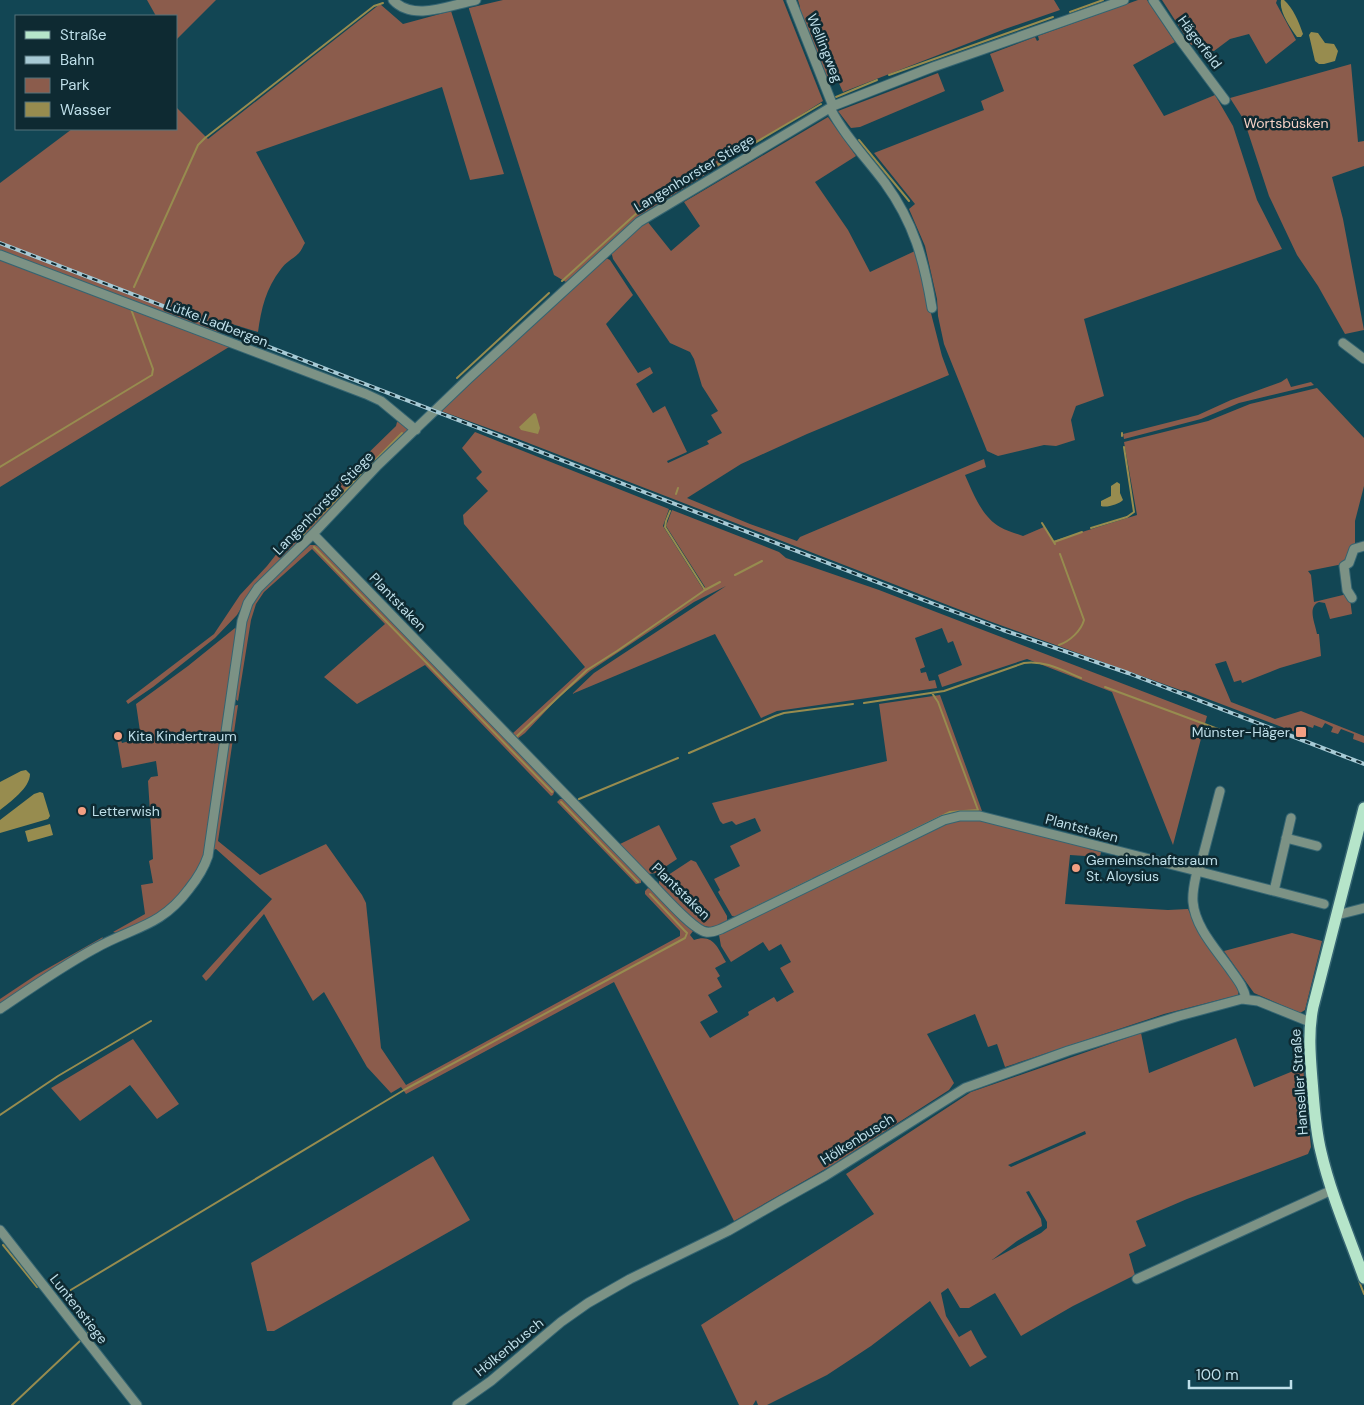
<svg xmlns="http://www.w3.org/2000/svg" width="1364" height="1405" font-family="'DM Sans',sans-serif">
<rect width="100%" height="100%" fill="#124654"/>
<path fill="#8b5c4c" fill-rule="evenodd" d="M147 0H216L176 40V16H156Z
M503 0H783L823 101 639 216 566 282 554 275 469 9V8Z
M798 0H1054L1060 10 1005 29 843 92 837 79 833 82 827 80 799 10 800 7Z
M1138 0H1147L1175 42 1133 65 1164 116 1215 95 1233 126 1257 200 1282 249 1084 319 1104 396 1076 406 1071 420 1075 440 1056 446 1044 445 998 456 987 451 944 344 938 316 937 299 925 246 909 209 915 204 874 153 984 110 981 101 1004 91 990 54 1035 37 1037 41 1039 40 1038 36Z
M1162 0H1277L1276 3 1296 40 1266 64 1249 34 1230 39 1214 51 1198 49 1195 44 1191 45Z
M380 4 403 24 451 11 504 174 470 180 442 87 256 152 305 243C303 246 301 251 299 253 293 259 286 262 281 269 266 288 261 309 258 332L232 324 209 339 229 347 0 487V183L72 129H176V107L208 139Z
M1351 64 1358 142 1364 141V166L1332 177 1343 219 1364 330 1345 334 1318 286 1297 255 1269 196 1244 120 1230 98Z
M938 73 945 91 860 127 851 128 838 111Z
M828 117 856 156 815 182 848 230 870 272 915 251 942 356 949 375 807 434 741 464 687 498 750 524 797 541 800 537 984 459 986 467 965 475C973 493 982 517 1000 527 1007 531 1015 533 1023 536L1044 527 1053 541 1137 515 1124 442 1208 421 1250 404 1317 388 1364 438V486L1355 521V546L1349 558 1343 564 1308 571 1311 575 1314 602 1347 594 1350 599 1352 614 1330 619 1325 603 1319 602C1307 607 1315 623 1317 634H1319L1321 656 1280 668 1242 683 1241 680 1234 682 1226 661 1215 664 1231 702 1275 719 1301 711 1364 736V743L1353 739 1354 734 1341 729 1338 734 1331 732 1333 727 1325 723 1322 728 1314 725 1313 728 1307 726 1303 735 1184 690 1183 691 989 621 518 439 441 411 606 258 610 260 633 295 606 324 638 373 650 367 653 373 636 384 653 413 665 406 687 452 667 461 668 463 709 444 707 441 722 433 711 415 718 411 702 386 694 359 690 352 670 343 613 259 611 251 647 221 671 251 700 226 684 202Z
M1287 378 1291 387 1311 382 1314 385 1239 403 1201 419 1124 439 1123 434 1198 415 1231 400 1281 382Z
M397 422C402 422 407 427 408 432L251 591 237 615 215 638 153 687 128 704 126 701 214 634 240 595 267 566 316 504 396 426Z
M475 432 669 509 663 526 703 589 705 587 666 526 672 510 779 552 786 558 879 590 1207 716 1173 845 1112 692 1027 659 942 687 938 675 962 665 953 641 948 643 942 628 915 638 925 667 920 669 921 673 926 672 929 681 935 680 937 688 777 711 761 718 715 634 572 694 594 673 726 586 694 602 590 671 558 698 525 733 517 739 512 734 585 667 464 524 463 515 488 491 476 478 482 472 462 448Z
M310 545H315L322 548 555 790 553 795 551 796 425 665 357 704 324 677 385 624 312 549 264 592 256 604 251 620 238 701 234 698 245 621 256 594Z
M235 628 238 631 207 848 201 866 171 907 120 934 113 932 145 914 141 885 153 883 149 861 153 859 148 781 151 777 158 776 156 761 122 768 117 739 120 738 122 743 141 738 136 704 188 666Z
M940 695 982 811 981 813 966 814 737 917 732 916 718 892 720 890 714 879 740 866 730 846 761 831 755 818 736 825 732 821 723 824 720 821 712 803 887 761 879 704Z
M238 705 218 841 260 875 326 844 362 895 366 903 381 1048 406 1085 680 936V931L645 894V891L648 888 654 891 693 931 690 935 694 940C713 933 718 948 726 962L715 968 720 976 717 978 722 987 708 995 718 1012 700 1022 710 1038 749 1015 748 1012 774 997 777 1002 794 992 780 968 791 962 781 944 769 951 763 942 731 962 721 946 719 935 721 932 916 835 950 820 974 818 1080 843 1089 849 1101 852 1100 857 1070 855 1065 904 1168 910 1188 909 1200 934 1239 989 1238 995 1164 1014 1005 1067 997 1044 988 1047 975 1014 927 1034 954 1083 949 1090 834 1164 734 1221 614 982 406 1094 401 1087 391 1093 367 1067 324 992 313 1001 264 914 210 977 206 981 202 976 272 899 216 849 213 850C204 880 181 912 153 926 133 936 112 942 94 953 62 972 31 993 0 1013V1012C30 992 60 971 91 953 111 942 133 936 154 925 180 911 201 882 210 854L232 709 233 706Z
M560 799H565L641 877V883L636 884 557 802Z
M659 825 677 859 656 873 648 874 639 867 620 844Z
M691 860 696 862 727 916V921C701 942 675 902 659 886V881Z
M1292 933 1322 941 1305 1010 1300 1013 1254 993 1224 951Z
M103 937 101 941 0 1006V999L36 975Z
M1141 1033 1149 1073 1236 1038 1254 1087 1303 1067 1311 1147 1308 1154 1187 1199 1136 1221 1146 1246 1129 1254 1135 1275 1073 1306 1021 1336 995 1293 969 1308H960L948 1288 941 1293 946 1316 959 1337 971 1330 984 1354 987 1357 970 1367 930 1301 871 1346 827 1375 767 1405H758L756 1400 753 1405H739L701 1325 874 1214 846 1174 971 1092ZM1085 1131 1086 1134 1011 1167 1008 1165ZM1029 1191 1047 1222V1228L1041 1233 992 1260 1017 1241 1042 1226 1041 1219 1026 1192Z
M133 1039 179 1104 157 1119 130 1085 80 1121 51 1088Z
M433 1156 470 1220 274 1331H267L251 1263Z"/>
<path fill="#978c4f" d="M1281 0H1284C1293 8 1299 22 1303 34L1301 37H1297C1290 27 1279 12 1281 0Z
M1311 32 1318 33 1325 43 1334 44 1338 51 1335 61 1324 64H1319L1315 61 1309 35Z
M534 413 536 414 540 428 538 434 521 430 519 427Z
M1117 482 1120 484V493L1123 500C1119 504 1107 508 1101 506V501L1111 496V486Z
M26 770 30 774C30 788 10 802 0 810V782L21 771Z
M40 792 43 793 50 816 48 819 0 833V820L34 794Z
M50 824 53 835 28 842 25 831Z"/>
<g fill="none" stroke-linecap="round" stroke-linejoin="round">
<path stroke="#978c4f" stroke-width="2" d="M1070 12 1103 0
M889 75 1053 17
M836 97 877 80
M859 140 909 201
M562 281 639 211 821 104
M134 287 198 145 205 138 374 6 383 3
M457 378 549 293
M1122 433V436
M0 467 152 375 153 369 131 309
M676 494 678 488
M670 511 666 521 665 527 705 590
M1042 523 1055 544
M1091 528 1127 517 1134 512 1124 447
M304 536 305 531 308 528 402 433
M1054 542 1082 532
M314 547 552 792
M735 575 762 561
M1059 645C1070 641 1081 631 1084 620L1060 554
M1105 687 1226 732
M864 703 944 691 1024 663C1044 660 1062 670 1081 678
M517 736 587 670 617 651 705 590 720 582
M689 753 775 716 784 713 853 704
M579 799 678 758
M561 802 638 882
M821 875 950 812 978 810 938 702 932 693
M754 908 813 879
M0 1115 58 1076 151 1021
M3 1245 37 1287
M1359 1281 1364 1294
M86 1335 88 1332 87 1326 66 1297 69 1291 404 1090 685 938 687 933 684 930 650 894
M12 1405 81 1340"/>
<g stroke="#356572" stroke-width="11">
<path id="minor" d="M393 0C413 22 450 5 476 0
M791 0 833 106
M1153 0 1178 37 1225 100
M830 108C844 135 867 159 885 183 914 223 924 260 932 308
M0 255 366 394 381 401 416 430
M1343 343 1364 359
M313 534 650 882C661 893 693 930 706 932 711 933 716 931 721 929L944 820 960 816H980L1197 871C1195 881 1192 891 1193 902 1195 927 1216 949 1230 969 1237 979 1244 987 1246 999
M1352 598 1347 590 1344 566 1349 563 1354 549 1364 546
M1286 838 1317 846
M1197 871 1324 904
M1199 871 1220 791
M1274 891 1291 818
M1337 913 1341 914 1364 908
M0 1009C31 988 61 967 94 949 132 927 160 928 189 889 197 879 204 868 208 856L242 621 248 603 258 588 313 534 378 465 469 378 639 222 833 106 933 67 1124 0
M0 1230 137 1405
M1137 1279 1332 1190
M457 1405 491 1381 561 1322 588 1303 630 1279 728 1231 782 1200 825 1176 965 1088 1068 1051 1179 1016 1242 999 1258 1001 1310 1022"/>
</g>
<g stroke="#356572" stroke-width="14">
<path id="major" d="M1364 808 1313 1007C1308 1031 1310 1055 1312 1080 1314 1103 1315 1128 1321 1152 1331 1195 1349 1236 1364 1278"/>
</g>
<use href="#minor" stroke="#7c9285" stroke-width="9"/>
<use href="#major" stroke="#b6e5ca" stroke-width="11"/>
<g stroke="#a7cad5" stroke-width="4">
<path id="rail" d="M0 243 913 596 1003 630 1128 673 1364 764"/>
</g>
<use href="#rail" stroke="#0e2a32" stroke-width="2" stroke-dasharray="5.5" stroke-linecap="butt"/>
</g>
<g fill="#f39f82" stroke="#0e2a32" stroke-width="2">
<rect x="1295" y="726" width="12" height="12" rx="2.5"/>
<circle cx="118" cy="736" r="5"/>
<circle cx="82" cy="811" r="5"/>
<circle cx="1076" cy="868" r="5"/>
</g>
<g text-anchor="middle" stroke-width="5" stroke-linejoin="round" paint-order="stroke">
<g font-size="14" fill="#bfdfe9" stroke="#0e2a32">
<text transform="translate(1200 42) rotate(53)" y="5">Hägerfeld</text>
<text transform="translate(825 48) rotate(68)" y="5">Wellingweg</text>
<text transform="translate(694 173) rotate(-31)" y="5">Langenhorster Stiege</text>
<text transform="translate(217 323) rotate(21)" y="5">Lütke Ladbergen</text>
<text transform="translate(323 503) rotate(-46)" y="5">Langenhorster Stiege</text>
<text transform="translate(398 602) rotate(46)" y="5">Plantstaken</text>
<text transform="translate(1082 828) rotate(15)" y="5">Plantstaken</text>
<text transform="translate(681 891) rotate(44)" y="5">Plantstaken</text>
<text transform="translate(1299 1082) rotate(-94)" y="5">Hanseller Straße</text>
<text transform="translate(857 1139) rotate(-32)" y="5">Hölkenbusch</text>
<text transform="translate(79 1309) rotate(52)" y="5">Luntenstiege</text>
<text transform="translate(509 1347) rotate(-39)" y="5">Hölkenbusch</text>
</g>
<g font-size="14" fill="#f7d2c6" stroke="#0e2a32">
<text x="1286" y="128">Wortsbüsken</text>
</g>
<g font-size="14" fill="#bfdfe9" stroke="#0e2a32" text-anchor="start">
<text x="1290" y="737" text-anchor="end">Münster-Häger</text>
<text x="128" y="741">Kita Kindertraum</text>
<text x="92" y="816">Letterwish</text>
<text x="1086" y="865">Gemeinschaftsraum<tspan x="1086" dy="16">St. Aloysius</tspan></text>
</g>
</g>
<rect x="15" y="15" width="162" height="115" fill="#0e2a32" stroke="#55727b"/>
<rect x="25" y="31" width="25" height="8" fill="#b6e5ca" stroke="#55727b"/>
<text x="60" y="40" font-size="15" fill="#bfdfe9">Straße</text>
<rect x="25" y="56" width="25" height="8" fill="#a7cad5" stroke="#55727b"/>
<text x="60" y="65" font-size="15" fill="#bfdfe9">Bahn</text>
<rect x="25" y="78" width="25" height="15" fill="#8b5c4c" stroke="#55727b"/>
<text x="60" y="90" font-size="15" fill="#bfdfe9">Park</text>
<rect x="25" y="102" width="25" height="15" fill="#978c4f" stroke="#55727b"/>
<text x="60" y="115" font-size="15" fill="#bfdfe9">Wasser</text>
<path d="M1189 1380v8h102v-8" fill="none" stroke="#bfdfe9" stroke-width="2.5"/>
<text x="1196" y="1380" font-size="15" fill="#bfdfe9" stroke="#0e2a32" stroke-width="4" paint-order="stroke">100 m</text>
</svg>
